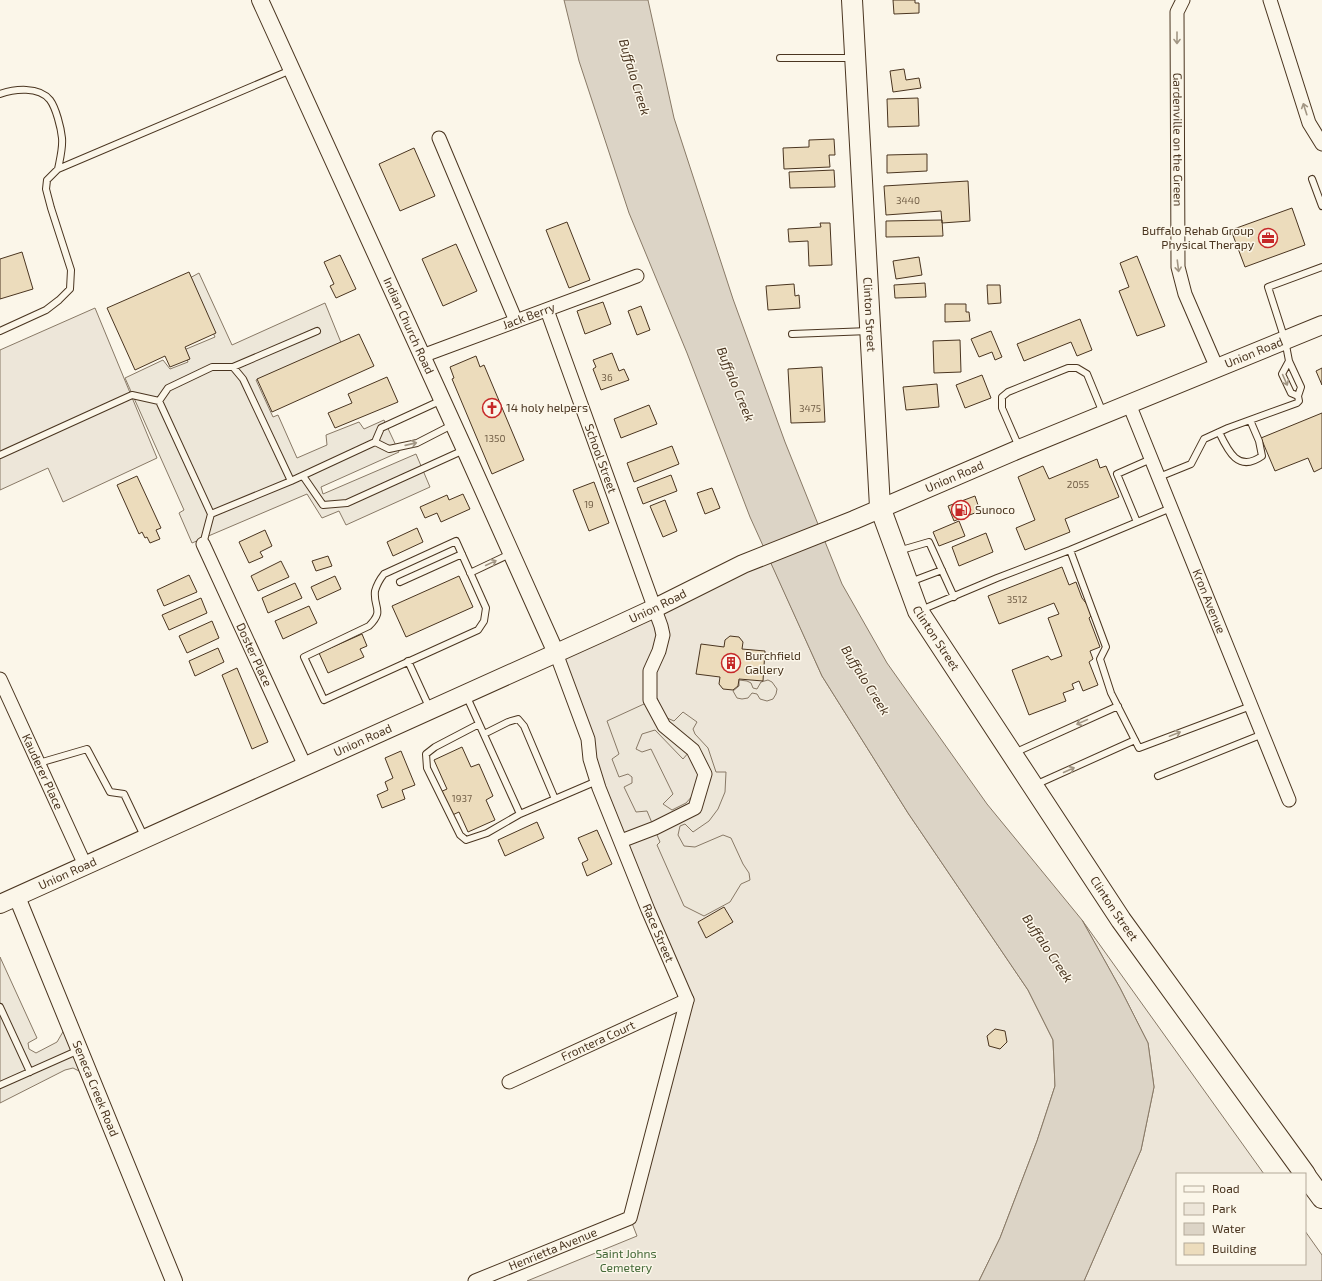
<svg xmlns="http://www.w3.org/2000/svg" width="1322" height="1281" font-family="'Exo 2',sans-serif">
<rect width="100%" height="100%" fill="#fbf6e9"/>
<path fill="#ede6d9" stroke="#887966" d="M95 308 157 458 63 502 48 468 0 490V350Z
M769 558 822 676 908 813 1028 990 1053 1040 1055 1086 1037 1141 1000 1238 979 1281H527L637 1236 630 1218 687 1000 648 910 556 653Z
M1082 920 1264 1174H1177V1264H1305V1231L1322 1255V1281H1084L1141 1150 1154 1087 1148 1043 1120 988Z"/>
<path fill="#ede7d9" stroke="#887966" fill-rule="evenodd" d="M199 273 232 345 325 303 342 345 256 380 273 417 278 415 297 458 327 445 326 435 359 422 364 429 384 420 399 452 321 487 323 494 416 454 430 487 346 525 339 511 322 518 307 494 192 543 179 513 184 510 125 378 163 360 170 369 188 362 184 350 215 337 188 279Z
M739 680 747 681 751 683 753 688 757 689 761 682 768 680 772 682 777 689 776 694 773 699 767 701 760 699 757 694 752 693 748 698 742 699 737 698 733 691 739 686Z
M657 698 665 717 674 721 683 712 697 722 693 729 695 734 708 748 716 772H726L725 792 718 809 709 821 693 832 685 824 680 826 678 835 684 846 695 847 723 835 731 838 743 864 749 873 750 880 741 884 730 902 704 916 684 906 657 845 660 842 647 811 636 812 624 787 632 783V777L628 774 619 777 612 759 619 754 607 721ZM655 730 683 759 689 752 701 775 694 794 686 803 672 810 663 804 673 794 651 749 642 752 636 749 642 734Z
M0 957 37 1038 28 1043 29 1049 36 1053 57 1042 64 1030 83 1073 73 1068 65 1070 0 1103Z"/>
<path fill="#dcd4c6" stroke="#887966" d="M564 0H648L674 118 733 299 785 442 842 584 887 663 987 804 1082 920 1120 988 1148 1043 1154 1087 1141 1150 1084 1281H979L1000 1238 1037 1141 1055 1086 1053 1040 1028 990 908 813 822 676 750 517 687 353 629 213 579 61Z"/>
<path fill="#ecdcbc" stroke="#4a3520" d="M893 0H915V3H919V13L894 14Z
M904 69 906 80 919 78 921 88 893 92 890 71Z
M918 98 919 126 888 127 887 99Z
M834 139 835 155H829L830 167 784 169 783 148 809 147V140Z
M414 148 435 196 400 211 379 164Z
M927 154V171L887 173V155Z
M834 170 835 187 790 188 789 172Z
M968 181 970 221 942 223 941 211 886 215 884 186Z
M1292 208 1305 245 1245 267 1231 230Z
M942 220 943 236 886 237V221Z
M567 222 590 280 569 288 546 230Z
M820 223H830L832 265 809 266 808 241 789 242 788 229 821 227Z
M456 244 477 291 443 306 422 259Z
M22 252 33 289 0 299V259Z
M340 255 356 289 336 298 330 286 334 284 324 262Z
M1137 256 1165 326 1137 336 1119 291 1129 287 1120 263Z
M919 257 922 275 896 279 893 261Z
M189 272 216 333 185 347 190 359 170 367 165 356 135 370 107 308Z
M925 283 926 297 895 298 894 285Z
M794 284 795 296 799 295 800 308 768 310 766 286Z
M987 285H1000L1001 303 988 304Z
M603 302 611 324 585 334 577 311Z
M945 304H966V312H969L970 321 945 322Z
M641 306 650 330 637 335 628 311Z
M1080 319 1092 350 1077 356 1071 342 1024 361 1017 344Z
M991 331 1002 357 995 360 992 352 979 357 971 339Z
M359 334 374 366 272 412 257 379Z
M960 340 961 372 934 373 933 341Z
M612 353 619 371 624 369 629 380 601 390 593 369 596 367 593 360Z
M476 356 480 367 484 365 524 460 492 474 452 379 454 378 450 367Z
M822 367 825 422 791 423 788 369Z
M1322 368V385L1316 371Z
M982 375 991 398 965 408 956 385Z
M387 377 398 402 335 428 328 413 352 403 348 394Z
M937 384 939 407 906 410 903 387Z
M649 405 657 424 621 438 614 419Z
M1322 413V468L1314 472 1308 458 1275 471 1261 438Z
M672 446 679 464 634 482 627 463Z
M1097 459 1100 468 1106 466 1119 497 1065 519 1070 532 1025 550 1016 528 1035 520 1018 477 1043 466 1049 479Z
M671 475 677 491 643 504 637 488Z
M137 476 161 528 156 530 160 539 150 543 147 537 145 538 142 532 139 534 117 485Z
M594 482 609 523 589 531 573 490Z
M712 488 720 508 705 514 697 493Z
M463 494 470 509 441 522 437 513 425 518 420 507 447 495 449 500Z
M975 496 980 511 954 521 948 506Z
M665 500 677 531 663 537 650 506Z
M959 521 965 536 939 546 933 532Z
M417 528 423 542 393 556 387 542Z
M265 530 272 546 260 552 263 557 249 563 239 542Z
M986 533 993 552 959 566 952 547Z
M328 556 332 566 316 571 312 561Z
M281 561 289 577 258 591 251 576Z
M1062 567 1069 585 1076 582 1082 598 1089 607 1092 615 1089 618 1100 647 1090 651 1093 659 1089 662 1098 685 1083 691 1079 681 1072 684 1074 689 1063 693 1066 701 1029 715 1012 670 1048 656 1051 660 1062 656 1048 618 1059 614 1054 603 999 624 988 596Z
M189 575 197 592 164 606 157 590Z
M335 576 341 589 317 600 311 587Z
M459 576 473 607 406 637 392 606Z
M295 583 302 598 268 613 262 598Z
M201 598 207 613 169 630 162 615Z
M309 606 317 623 283 639 275 621Z
M212 621 219 638 187 653 179 636Z
M362 634 367 646 360 649 364 657 328 673 319 653Z
M730 636 739 637 743 642 742 649 765 651 763 681 739 679 738 686 733 690 723 689 719 684 720 677 696 674 701 644 724 647 725 640Z
M218 648 224 662 195 676 189 661Z
M237 668 268 742 252 749 222 675Z
M462 747 471 767 479 764 493 796 486 800 495 820 468 832 459 812 448 817 438 793 447 789 434 760Z
M401 751 415 785 402 790 405 799 382 808 377 795 388 790 385 782 393 778 385 758Z
M537 822 544 838 505 856 498 840Z
M597 830 612 864 587 876 582 863 588 860 578 838Z
M724 907 733 922 706 938 698 922Z
M995 1029 1005 1031 1007 1042 1000 1049 989 1046 987 1036Z"/>
<g fill="none" stroke-linecap="round" stroke-linejoin="round">
<g stroke="#4a3520" stroke-width="8">
<path id="service" d="M780 58H853
M0 94C14 89 39 86 50 100 56 108 61 128 62 138 63 148 60 159 58 169
M1312 179 1322 206
M0 331 46 310 59 300 70 289 71 270 51 208 46 189 47 180 58 169 291 70
M317 331 233 367H212L168 388 159 401 211 514 291 481 375 442 381 428 442 400
M792 334 869 331
M1289 361 1282 374 1291 393 1298 396
M233 367 243 379 291 481
M1219 432C1228 451 1238 473 1262 456L1259 441 1250 420
M375 442 389 449 417 443 452 425
M1019 447 1002 408V397L1008 392 1068 368H1077L1087 374 1103 413
M0 455 132 395 159 401
M303 476 323 505 347 503 464 450
M1159 477 1191 464 1204 439 1228 428 1297 403 1299 401 1298 396 1301 387 1289 361 1285 340 1268 287 1322 267
M1137 522 1117 474 1151 459
M456 541 486 608 484 621 478 630 324 700 304 657 369 626C385 610 373 608 375 591 377 584 380 579 384 574Z
M203 544 211 514
M1070 550 1106 647 1100 659 1111 693 1139 748 1251 706
M898 551 929 542 954 597
M470 573 510 554
M400 582 462 554
M910 582 942 570
M921 610 997 578 1070 550 1171 508
M408 661 430 709
M466 695 520 814 597 781
M479 724 435 747 426 754 427 768 460 835 466 840 487 833 520 814
M484 734 508 722 518 719 524 726 555 799
M1014 753 1118 706
M39 763 87 749 110 792 124 794 144 836
M1158 776 1263 734
M1035 785 1135 740
M0 1007 30 1072
M0 1085 79 1050"/>
</g>
<g stroke="#4a3520" stroke-width="15">
<g id="minor">
<path id="s1" d="M1183 0 1177 12 1178 267 1185 294 1217 368"/>
<path d="M1270 0 1309 123 1322 144"/>
<path d="M439 138 516 321"/>
<path id="s2" d="M547 310 661 626 663 635 659 651 650 671V700L664 726 693 750 705 774 695 808 655 828 621 841"/>
<path id="s3" d="M422 356 637 276"/>
<path id="s4" d="M1129 404 1289 800"/>
<path id="s5" d="M203 544 305 766"/>
<path id="s6" d="M0 679 85 865"/>
<path id="s7" d="M509 1082 687 1000"/>
<path id="s8" d="M475 1281 630 1218 687 1000 648 910 599 788 590 759 588 739 556 653"/>
</g>
</g>
<g stroke="#4a3520" stroke-width="18">
<g id="tertiary">
<path id="s9" d="M260 0 465 450 556 653"/>
<path id="s10" d="M17 897 174 1281"/>
</g>
</g>
<g stroke="#4a3520" stroke-width="20">
<g id="secondary">
<path id="s11" d="M0 904 603 632 655 608 743 564 854 520 1019 449 1322 325"/>
</g>
</g>
<g stroke="#4a3520" stroke-width="22">
<g id="primary">
<path id="s12" d="M852 0 880 507 918 611 1121 920 1305 1174"/>
<path d="M1305 1175 1322 1198"/>
</g>
</g>
<use href="#service" stroke="#fbf6e9" stroke-width="6"/>
<use href="#minor" stroke="#fbf6e9" stroke-width="13"/>
<use href="#tertiary" stroke="#fbf6e9" stroke-width="16"/>
<use href="#secondary" stroke="#fbf6e9" stroke-width="18"/>
<use href="#primary" stroke="#fbf6e9" stroke-width="20"/>
</g>
<defs><path id="oneway-shaft" d="M-6 0H5M1.5-3L5.5 0L1.5 3" fill="none" stroke-width="1.6" stroke-linecap="round" stroke-linejoin="round"/></defs>
<g stroke="#a29684">
<use href="#oneway-shaft" transform="translate(1177 38) rotate(90)"/>
<use href="#oneway-shaft" transform="translate(1305 109) rotate(-108)"/>
<use href="#oneway-shaft" transform="translate(1178 266) rotate(83)"/>
<use href="#oneway-shaft" transform="translate(1285 380) rotate(66)"/>
<use href="#oneway-shaft" transform="translate(411 444) rotate(-13)"/>
<use href="#oneway-shaft" transform="translate(491 563) rotate(-25)"/>
<use href="#oneway-shaft" transform="translate(1082 722) rotate(156)"/>
<use href="#oneway-shaft" transform="translate(1175 734) rotate(-21)"/>
<use href="#oneway-shaft" transform="translate(1069 770) rotate(-24)"/>
</g>
<defs>
<g id="office-ring" transform="scale(1)"><circle r="9.5" fill="#fbf6e9" stroke="#c62828" stroke-width="1.5"/><path d="M-6-3h4V-5.5h4V-3h4V5H-6ZM-1-4.5V-3h2v-1.5ZM-6 0V1H6V0Z" fill="#c62828"/></g>
<g id="church-ring" transform="scale(1)"><circle r="9.5" fill="#fbf6e9" stroke="#c62828" stroke-width="1.5"/><path d="M-1.2-6h2.4v3.5h3.3v2.4h-3.3V6h-2.4V-.1h-3.3v-2.4h3.3Z" fill="#c62828"/></g>
<g id="fuel-ring" transform="scale(1)"><circle r="9.5" fill="#fbf6e9" stroke="#c62828" stroke-width="1.5"/><path d="M-5.5-6h7V0h2V4h1.3V-2.5L3-4.5l.8-.8L6-3V5H2.5V1h-1V6h-7ZM-4.2-4.7v3.2H.2V-4.7Z" fill="#c62828"/></g>
<g id="building-ring" transform="scale(1)"><circle r="9.5" fill="#fbf6e9" stroke="#c62828" stroke-width="1.5"/><path d="M-4-6H4V6H1V3H-1V6H-4ZM-2.5-4.3h1.7v1.8h-1.7ZM.8-4.3h1.7v1.8H.8ZM-2.5-1h1.7V.8h-1.7ZM.8-1h1.7V.8H.8Z" fill="#c62828"/></g>
</defs>
<g fill-rule="evenodd">
<use href="#office-ring" x="1268" y="238"/>
<use href="#church-ring" x="492" y="408"/>
<use href="#fuel-ring" x="961" y="510"/>
<use href="#building-ring" x="731" y="663"/>
</g>
<g text-anchor="middle" stroke-width="3" stroke-linejoin="round" paint-order="stroke">
<g font-size="10" fill="#725f47">
<text x="908" y="204">3440</text>
<text x="607" y="381">36</text>
<text x="810" y="412">3475</text>
<text x="495" y="442">1350</text>
<text x="1078" y="488">2055</text>
<text x="589" y="508">19</text>
<text x="1017" y="603">3512</text>
<text x="462" y="802">1937</text>
</g>
<g font-size="12" fill="#4a3520" stroke="#fbf6e9">
<text dy="4" stroke="none"><textPath href="#s1" startOffset="141">Gardenville on the Green</textPath></text>
<text dy="4" stroke="none"><textPath href="#s12" startOffset="315">Clinton Street</textPath></text>
<text dy="4" stroke="none"><textPath href="#s3" startOffset="114">Jack Berry</textPath></text>
<text dy="4" stroke="none"><textPath href="#s9" startOffset="358">Indian Church Road</textPath></text>
<text dy="4" stroke="none"><textPath href="#s11" startOffset="1370">Union Road</textPath></text>
<text dy="4" stroke="none"><textPath href="#s2" startOffset="158">School Street</textPath></text>
<text dy="4" stroke="none"><textPath href="#s11" startOffset="1046">Union Road</textPath></text>
<text dy="4" stroke="none"><textPath href="#s4" startOffset="213">Kron Avenue</textPath></text>
<text dy="4" stroke="none"><textPath href="#s11" startOffset="722">Union Road</textPath></text>
<text dy="4" stroke="none"><textPath href="#s12" startOffset="651">Clinton Street</textPath></text>
<text dy="4" stroke="none"><textPath href="#s5" startOffset="122">Doster Place</textPath></text>
<text dy="4" stroke="none"><textPath href="#s11" startOffset="398">Union Road</textPath></text>
<text dy="4" stroke="none"><textPath href="#s6" startOffset="102">Kauderer Place</textPath></text>
<text dy="4" stroke="none"><textPath href="#s11" startOffset="74">Union Road</textPath></text>
<text dy="4" stroke="none"><textPath href="#s12" startOffset="975">Clinton Street</textPath></text>
<text transform="translate(658 933) rotate(67)" y="4">Race Street</text>
<text dy="4" stroke="none"><textPath href="#s7" startOffset="98">Frontera Court</textPath></text>
<text dy="4" stroke="none"><textPath href="#s10" startOffset="207">Seneca Creek Road</textPath></text>
<text dy="4" stroke="none"><textPath href="#s8" startOffset="84">Henrietta Avenue</textPath></text>
</g>
<g font-size="12" fill="#4a3520" stroke="#fbf6e9" text-anchor="start">
<text x="1254" y="235" text-anchor="end">Buffalo Rehab Group<tspan x="1254" dy="14">Physical Therapy</tspan></text>
<text x="506" y="412">14 holy helpers</text>
<text x="975" y="514">Sunoco</text>
<text x="745" y="660">Burchfield<tspan x="745" dy="14">Gallery</tspan></text>
</g>
<g font-size="12" fill="#436837" stroke="#fbf6e9">
<text x="626" y="1258">Saint Johns<tspan x="626" dy="14">Cemetery</tspan></text>
</g>
<g font-size="13" font-style="italic" fill="#4a3520" stroke="#fbf6e9">
<text transform="translate(635 77) rotate(73)" y="5">Buffalo Creek</text>
<text transform="translate(736 384) rotate(68)" y="5">Buffalo Creek</text>
<text transform="translate(866 680) rotate(58)" y="5">Buffalo Creek</text>
<text transform="translate(1048 948) rotate(56)" y="5">Buffalo Creek</text>
</g>
</g>
<rect x="1176" y="1173" width="130" height="92" fill="#fbf6e9" stroke="#b4a999"/>
<rect x="1184" y="1186" width="20" height="6" fill="#fbf6e9" stroke="#b4a999"/>
<text x="1212" y="1193" font-size="12" fill="#4a3520">Road</text>
<rect x="1184" y="1203" width="20" height="12" fill="#ede6d9" stroke="#b4a999"/>
<text x="1212" y="1213" font-size="12" fill="#4a3520">Park</text>
<rect x="1184" y="1223" width="20" height="12" fill="#dcd4c6" stroke="#b4a999"/>
<text x="1212" y="1233" font-size="12" fill="#4a3520">Water</text>
<rect x="1184" y="1243" width="20" height="12" fill="#ecdcbc" stroke="#b4a999"/>
<text x="1212" y="1253" font-size="12" fill="#4a3520">Building</text>
</svg>
